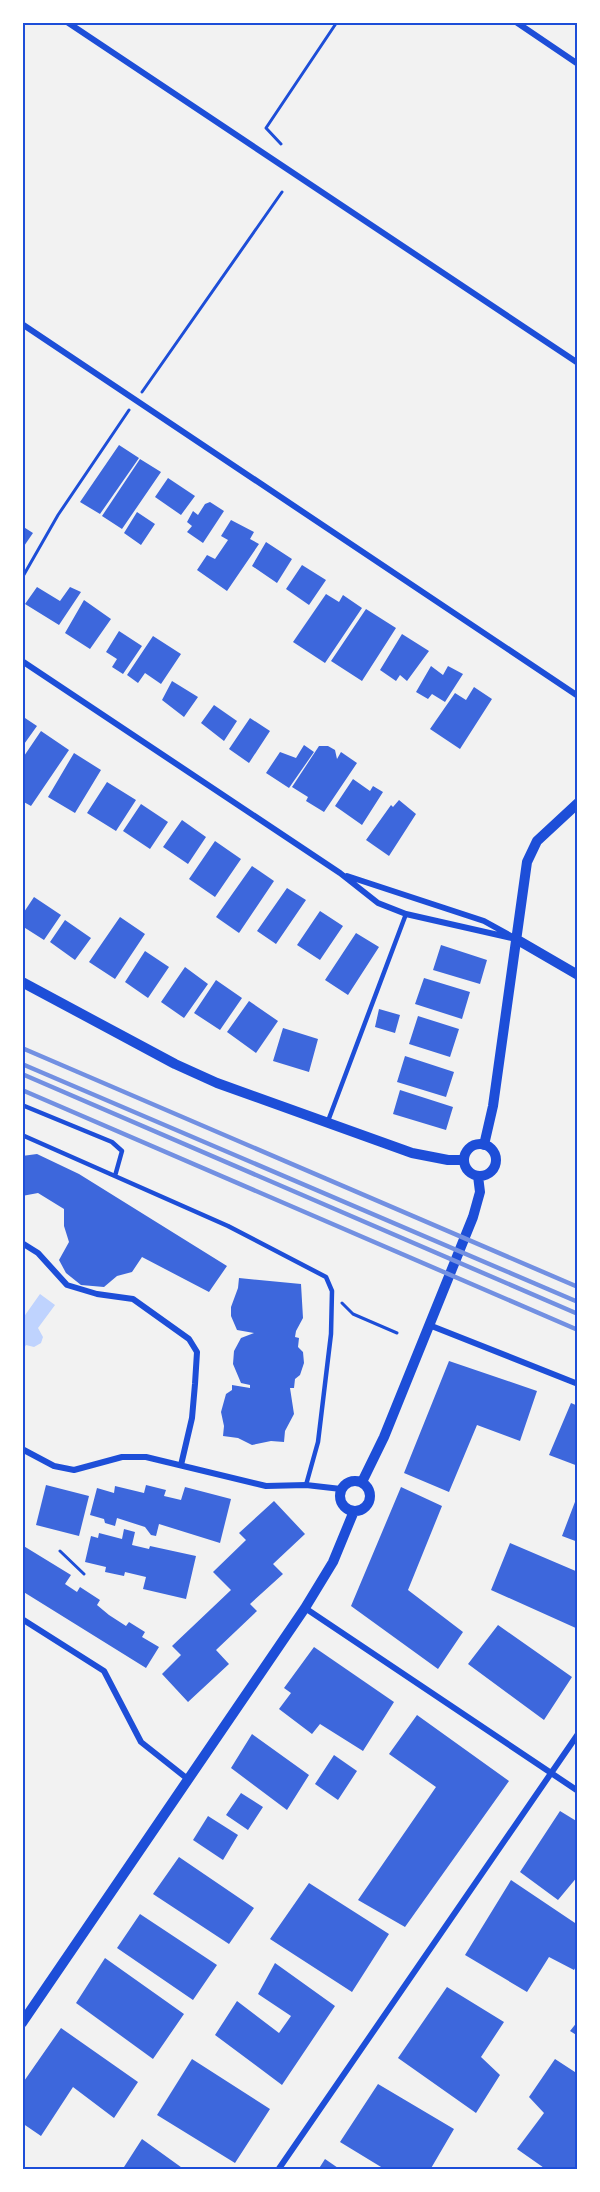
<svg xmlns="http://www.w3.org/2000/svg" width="600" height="2192" font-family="'IBM Plex Sans',sans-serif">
<rect width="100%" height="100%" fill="#f2f2f2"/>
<path fill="#bfd3fe" d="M40 1294 55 1305 38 1328 43 1337 41 1343 34 1347 26 1345 23 1350V1318Z"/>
<path fill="#3d67dc" d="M119 445 139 458 100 514 80 502Z
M140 459 161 472 122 529 102 516Z
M168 478 195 496 181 515 155 497Z
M210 502 224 511 203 543 187 532 192 526 187 522 193 511 198 515 205 504Z
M137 512 155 524 141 545 124 533Z
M231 520 254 532 250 539 259 544 227 591 197 570 207 555 215 559 228 540 221 536Z
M22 526 33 533 22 549Z
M266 542 292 559 277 583 252 566Z
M302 565 326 580 309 605 286 589Z
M37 587 60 601 70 587 81 592 59 625 25 604Z
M326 594 339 602 343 595 362 608 325 663 293 642Z
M84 600 111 619 90 649 65 633Z
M366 609 396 628 362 681 331 661Z
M119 631 142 646 123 674 112 667 117 659 106 652Z
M402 634 429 651 407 681 400 675 396 681 380 670Z
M153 636 181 654 161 684 145 673 138 683 127 675Z
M431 666 443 675 448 666 463 674 445 702 432 694 428 699 416 692Z
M172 681 198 697 184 717 162 700Z
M474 687 492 699 460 749 430 729 455 693 466 700Z
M214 705 237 721 224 741 201 723Z
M22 716 37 726 22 747Z
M250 718 270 731 249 763 229 749Z
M41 731 69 750 31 806 22 801V759Z
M304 745 314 752 289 788 266 773 280 752 296 758Z
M319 746H328L335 750 337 759 341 752 357 763 324 812 306 801 308 797 292 787Z
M74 753 101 770 75 813 48 797Z
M353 779 370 791 373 786 383 792 362 825 335 806Z
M107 782 136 800 116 831 87 813Z
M399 800 416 814 389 856 366 840 391 805 393 807Z
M141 804 168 822 150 849 123 831Z
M182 820 206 837 188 864 163 847Z
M215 841 241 859 215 897 189 879Z
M252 866 274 881 239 933 216 917Z
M287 888 306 900 276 944 257 931Z
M34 897 61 915 44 940 22 926V915Z
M320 911 343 926 320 960 297 945Z
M120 917 145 934 115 979 89 962Z
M65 920 91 938 75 960 50 942Z
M356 933 379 947 348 995 325 980Z
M441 945 487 960 480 984 433 970Z
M145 951 169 967 148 998 125 982Z
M185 967 208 984 184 1018 161 1002Z
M424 978 470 992 462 1019 415 1004Z
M216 980 242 998 220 1030 194 1013Z
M249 1001 278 1021 256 1053 227 1032Z
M379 1009 400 1015 395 1033 375 1027Z
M418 1016 459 1029 450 1057 409 1044Z
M283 1028 318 1039 309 1072 273 1061Z
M405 1056 454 1072 446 1097 397 1082Z
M400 1090 453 1107 446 1130 393 1114Z
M37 1154 79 1174 227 1266 209 1292 142 1257 132 1272 117 1276 104 1287 81 1285 66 1273 59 1260 69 1242 64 1226V1209L38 1193 22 1196V1156Z
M239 1278 301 1284 303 1318 296 1331 295 1337 299 1338 298 1347 303 1352 304 1363 300 1375 295 1379 294 1388H290L294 1414 285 1431 284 1442 271 1441 252 1445 238 1438 223 1436 224 1426 221 1412 226 1394 232 1390V1385L250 1388V1385L241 1383 233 1364 234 1351 241 1338 254 1333 237 1330 231 1316V1307L238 1288Z
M449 1361 537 1391 520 1441 477 1425 449 1492 404 1473Z
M571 1403 578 1406V1466L549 1455Z
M46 1485 89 1496 79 1536 36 1525Z
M146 1485 166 1490 164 1496 181 1500 185 1487 231 1499 220 1543 159 1524 156 1536 151 1535 145 1527 117 1518 115 1526 105 1523 104 1519 90 1515 97 1488 114 1493 115 1486 144 1493Z
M401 1487 442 1506 408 1590 463 1632 438 1669 351 1606Z
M578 1494V1542L562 1536Z
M274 1501 305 1534 273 1564 283 1574 250 1604 257 1611 216 1650 229 1664 188 1702 162 1674 181 1655 172 1646 231 1590 213 1572 246 1540 239 1533Z
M124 1529 135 1532 132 1545 149 1549 150 1546 196 1556 186 1599 143 1589 146 1577 125 1572 124 1576 105 1572 106 1567 85 1562 91 1536 98 1538 99 1533 122 1539Z
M510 1543 578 1572V1629L491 1590Z
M22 1545 71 1575 65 1584 77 1592 80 1587 100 1600 97 1605 109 1615 126 1626 129 1622 145 1632 142 1637 159 1647 146 1668 22 1591Z
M498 1625 572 1677 544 1720 468 1664Z
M314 1647 394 1702 363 1751 320 1724 312 1734 279 1709 291 1693 284 1688Z
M417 1715 509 1781 405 1927 358 1900 436 1787 389 1754Z
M252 1734 309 1775 287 1810 231 1768Z
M334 1755 357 1771 338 1800 315 1784Z
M241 1793 263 1807 248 1830 226 1815Z
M560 1811 578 1822V1876L558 1900 520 1872Z
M208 1816 238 1835 223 1860 193 1840Z
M179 1857 254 1908 229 1944 153 1894Z
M511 1880 578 1925V1963L574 1970 549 1957 527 1992 465 1955Z
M309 1883 389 1934 352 1992 270 1939Z
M140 1914 217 1965 193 2000 117 1948Z
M105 1958 184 2014 153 2059 76 2003Z
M275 1963 335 2006 282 2085 215 2035 237 2001 279 2033 291 2016 258 1994Z
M447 1987 504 2022 481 2057 500 2075 476 2113 398 2058Z
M578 2021V2036L570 2031Z
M61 2028 138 2082 114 2118 73 2087 41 2136 22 2123V2084Z
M192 2059 270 2109 235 2163 157 2115Z
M555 2059 578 2074V2170H547L517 2149 544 2113 529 2097Z
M378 2084 454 2129 430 2170H386L340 2142Z
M142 2139 185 2170H127L124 2167Z
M325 2159 341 2170H318Z"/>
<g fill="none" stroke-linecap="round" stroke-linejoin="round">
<path stroke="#1d4ed8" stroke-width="3" d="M281 144 266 128 337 22
M142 392 282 192
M22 578 58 515 129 410
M342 1303 353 1314 397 1333
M60 1551 84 1574"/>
<path stroke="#1d4ed8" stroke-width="4.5" d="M22 1105 112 1142 122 1151 115 1176
M328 1121 406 914
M22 1135 228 1226 326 1277 332 1291 331 1334 318 1442 306 1485"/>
<path stroke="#1d4ed8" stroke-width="6" d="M67 22 578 363
M516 22 578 64
M22 324 578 696
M22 661 340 873 378 903 406 914 516 939
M347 876 484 921 511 936
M22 1243 38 1253 67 1285 97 1294 133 1299 189 1339 197 1352 195 1384 192 1418 181 1465
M429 1325 578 1384
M22 1449 54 1466 74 1470 122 1457H146L266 1486 306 1485 341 1489
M305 1608 578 1791
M22 1619 104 1671 141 1742 189 1780
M278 2170 578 1734"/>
<path stroke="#1d4ed8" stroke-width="10" d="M516 939 578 975
M22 982 175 1064 217 1083 412 1153 448 1160H464
M464 1160a16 16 0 1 1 32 0a16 16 0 1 1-32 0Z
M484 1145 493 1106 527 862 537 841 578 803
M340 1496a15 15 0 1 1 30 0a15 15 0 1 1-30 0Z
M362 1482 384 1437 473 1217 480 1192 478 1176
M22 2023 305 1608 333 1562 354 1511"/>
<path stroke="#7290e2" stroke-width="4.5" d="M22 1048 578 1287
M22 1064 578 1302
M22 1074 578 1314
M22 1090 578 1330"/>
</g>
<rect width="600" height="2192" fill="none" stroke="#ffffff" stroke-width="48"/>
<rect x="24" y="24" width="552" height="2144" fill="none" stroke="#1d4ed8" stroke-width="2"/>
</svg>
